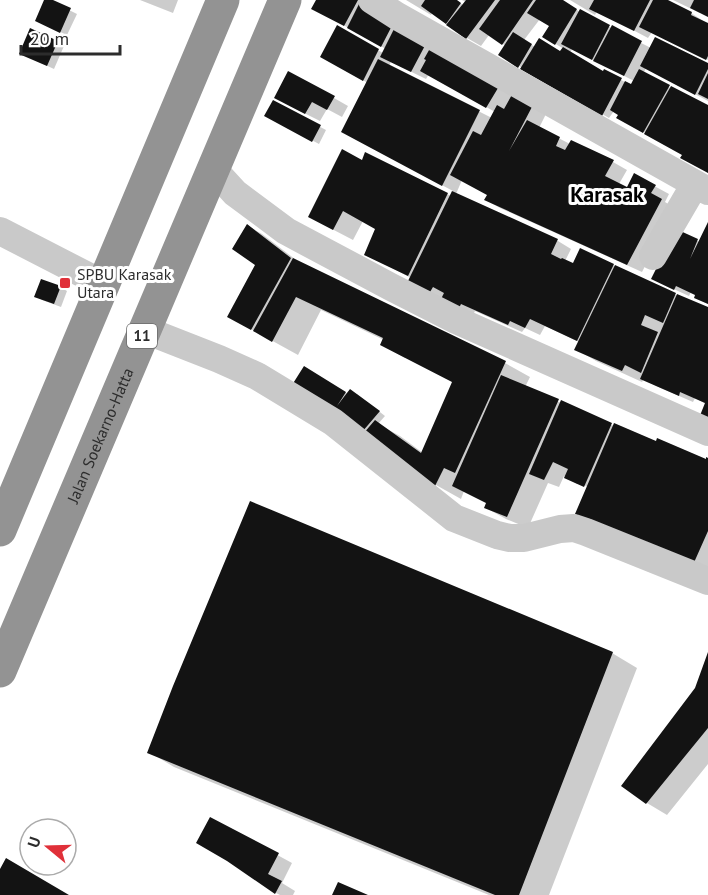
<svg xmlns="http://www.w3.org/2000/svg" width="708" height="895" font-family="'PT Sans',sans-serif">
<rect width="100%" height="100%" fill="#fff"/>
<path fill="#0003" fill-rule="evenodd" d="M46 0H49L77 14 67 35 43 24Z
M140 0H178L173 13Z
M318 0H359L547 112 539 128 570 144 613 162 627 170 619 184 628 189 634 175 669 194 665 202 675 208 642 272 500 208 486 200 489 195 462 180 456 194 558 241 571 249 565 261 574 265 581 250 682 298 708 308 706 404 695 398 693 402 656 386 644 379 642 382 596 361 576 349 579 342 545 326 540 335 525 328 522 332 475 311 472 317 424 289 411 278 366 254 377 229 363 221 353 240 330 228 366 154 451 196 453 191 357 140 368 83 322 57 337 27 383 53 386 49 313 8ZM391 62 426 79 429 74 495 112 492 118 389 66Z
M406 0H456L463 5 466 2 462 0H562L580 12 651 48 708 65V101L646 68 643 74 708 107V172L684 155 618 117 620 114 614 111 609 118 500 55 506 46 489 35 481 46 467 38 432 13 431 15ZM540 19 551 26 544 37 564 49 561 53 535 47 524 40ZM572 49 634 81 632 86 605 71 604 73 570 53Z
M570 0H668L667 1 691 13 708 24V60L652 32 648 38 597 11 595 15Z
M673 0H708V16L701 12 700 13Z
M57 42 64 46 54 69 28 57Z
M334 98 348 106 342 117 327 109 320 121 290 106Z
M273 102 326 130 319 144 266 116Z
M708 225V304L696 298 697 295 691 292 689 296 667 286 677 231 700 242Z
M248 226 262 234 300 263 505 363 530 377 525 387 614 426 706 461 708 459V574L588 487 578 482 577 484 564 476 559 487 548 483 528 528 506 519 486 508 487 503 464 491 461 499 436 485 365 434 333 410 305 368 348 394H357L385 416 378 424 400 436 423 453 459 384 405 356V358L382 345 384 340 321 310 298 355 229 317 256 265Z
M60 287 67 291 61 307 42 300 36 296Z
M612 653 637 668 549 895H489L174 767 149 752Z
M708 655V764L667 815 647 803 623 785 697 689Z
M211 819 292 863 282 883 295 891 293 895H280L276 893Z"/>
<path fill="#131313" d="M44 0H53L71 8 60 33 35 21Z
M316 0H358L344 26 311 9Z
M361 0 396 18 381 47 347 28Z
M425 0H457L461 3 446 24 421 6Z
M466 0H495L466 39 446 25Z
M500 0H533L502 45 479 29Z
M536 0H563L577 9 555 45 542 37 549 26 527 13Z
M594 0H650L634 31 589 9Z
M653 0H668L692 12 691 15 708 23V56L706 60 639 27Z
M694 0H708V17L690 8Z
M580 9 610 25 592 60 561 44Z
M398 21 429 38 411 72 380 57Z
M337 25 379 49 363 81 320 57Z
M612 25 642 41 624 76 593 61Z
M30 28 58 41 47 66 19 54Z
M513 32 532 44 518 68 498 55Z
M655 37 708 63V69L695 95 640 66Z
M539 38 560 51 563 47 603 71 604 69 622 78 602 116 520 69Z
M433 43 501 83 486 108 420 71 426 60 424 59Z
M378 59 480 110 442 186 341 132Z
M639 69 670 85 643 133 616 118 618 115 610 110 625 81 631 84Z
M288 71 335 96 327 110 312 102 305 114 274 98Z
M708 73V99L698 94Z
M671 86 708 105V173L680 158 682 155 644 134Z
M514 91 534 103 509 151 527 120 560 137 556 146 565 150 571 140 614 160 605 176 627 187 634 173 656 185 651 193 662 199 627 265 484 200 487 195 450 175 473 131 481 135 497 105 504 109Z
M273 100 321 125 312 142 264 116Z
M342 149 362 160 365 152 448 193 408 276 364 255 375 229 343 211 333 230 308 217Z
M452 191 558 239 551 254 561 259 562 258 573 263 580 248 614 264 577 341 530 319 525 328 510 321 508 325 461 304 458 310 440 301 444 293 433 287 430 292 408 281Z
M708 222V304L694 298 695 295 676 286 674 290 651 279 676 229 698 239 690 259Z
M247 224 291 258 251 330 227 317 255 265 232 249Z
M293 258 506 361 455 473 444 468 435 486 363 434 375 420 421 453 452 382 380 345 383 338 296 297 272 342 253 331Z
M615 265 676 293 663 323 645 315 641 325 658 332 641 373 625 365 622 371 574 350Z
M41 279 61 286 54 304 34 297Z
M677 294 708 307V422L699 418 705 403 680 392 679 396 640 379Z
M304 366 346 392 337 406 350 389 380 411 362 432 292 385Z
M501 375 559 399 507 517 484 508 486 503 452 486Z
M561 400 612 423 584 487 564 478 568 469 553 462 544 480 529 474Z
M614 423 656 441 657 438 706 459V457L708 458V531L692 567 575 514Z
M250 501 613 652 519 895H495L147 753 173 686Z
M708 652V728L646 804 621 786 695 688Z
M210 817 279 853 268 874 282 881 275 894 227 861 196 843Z
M6 858 69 895H0V869Z
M338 882 368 895H332Z"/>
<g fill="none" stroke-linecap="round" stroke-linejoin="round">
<path stroke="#c9c9c9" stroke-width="28" d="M372 0 397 16 708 191
M213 169 235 193 286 231 391 287 456 320 708 432
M0 231 103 284
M653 256 695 184
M145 330 219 359 257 376 333 422 454 518 497 535 510 538H524L560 529 574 528 586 532 708 581"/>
<g stroke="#939393" stroke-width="33">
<path d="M0 530 223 0"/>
<path id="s1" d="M0 671 285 0"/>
</g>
</g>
<rect fill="#e03039" stroke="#fff" stroke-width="2" x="59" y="277" width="12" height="12" rx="3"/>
<g text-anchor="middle" stroke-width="6" stroke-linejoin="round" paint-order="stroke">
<rect fill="#fff" stroke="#6b6b6b" stroke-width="1.5" x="127" y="324" width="30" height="24" rx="4.5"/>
<g font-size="15" font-weight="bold" fill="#2c2c2c">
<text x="142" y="341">11</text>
</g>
<g font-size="16" fill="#2c2c2c" stroke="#fff" text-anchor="start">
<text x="77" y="280">SPBU Karasak<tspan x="77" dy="18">Utara</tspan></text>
</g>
<g font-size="16" fill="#2c2c2c" stroke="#fff">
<text dy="6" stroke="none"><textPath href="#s1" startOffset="256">Jalan Soekarno-Hatta</textPath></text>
</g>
<g font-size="22" font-weight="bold" fill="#000" stroke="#fff">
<text x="607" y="202">Karasak</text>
</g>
</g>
<g transform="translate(48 847) rotate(289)"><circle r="28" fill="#ffffff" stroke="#ababab" stroke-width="1.5"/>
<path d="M0-4.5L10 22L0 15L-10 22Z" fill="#e03039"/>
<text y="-9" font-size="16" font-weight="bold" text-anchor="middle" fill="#2c2c2c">U</text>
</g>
<path d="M21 45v9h99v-9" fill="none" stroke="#2c2c2c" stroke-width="3"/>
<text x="30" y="45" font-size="18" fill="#2c2c2c" stroke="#ffffff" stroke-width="4.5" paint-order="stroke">20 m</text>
</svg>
